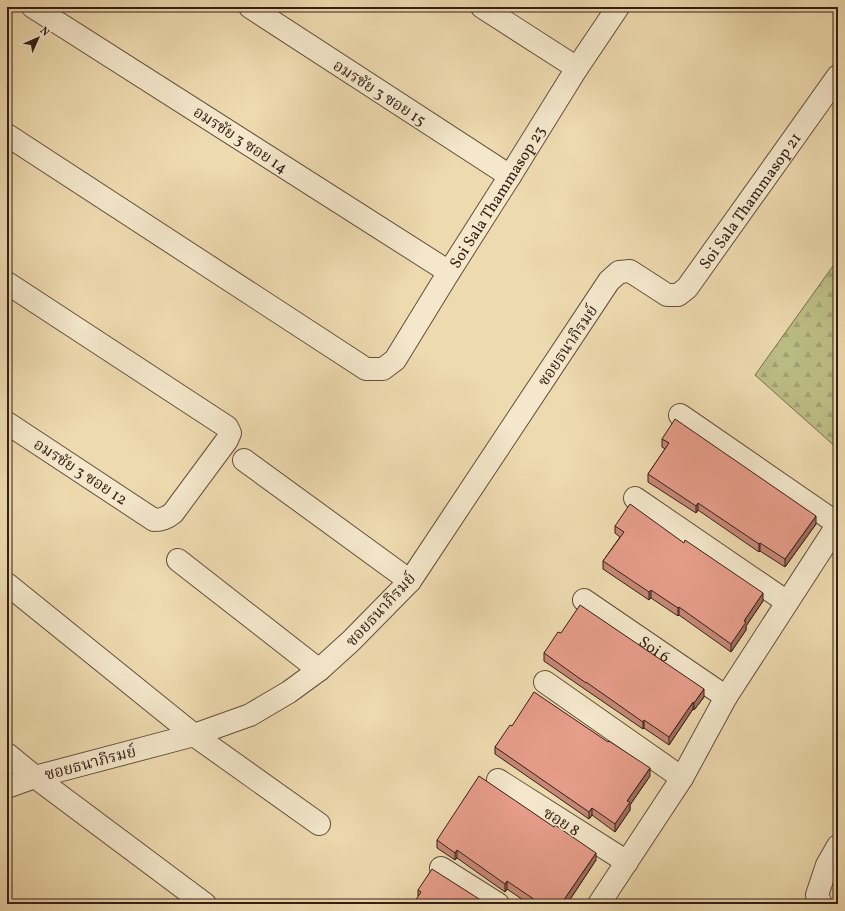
<svg xmlns="http://www.w3.org/2000/svg" width="845" height="911" font-family="Vollkorn,'Noto Serif Thai',serif">
<defs>
<pattern id="forest-firs" width="22" height="20" patternUnits="userSpaceOnUse"><rect width="22" height="20" fill="#bdbe87"/><path d="M5 1l3.5 6h-7zM16 11l3.5 6h-7z" fill="#a3a374"/></pattern>
</defs>
<rect width="100%" height="100%" fill="#eedaaf"/>
<filter id="stains"><feTurbulence type="fractalNoise" baseFrequency=".005" numOctaves="4"/><feColorMatrix values="0 0 0 0 .2 0 0 0 0 .09 0 0 0 0 .02 0 0 0 .5 -.17"/></filter>
<radialGradient id="worn" r=".72"><stop offset=".6" stop-color="#630" stop-opacity="0"/><stop offset="1" stop-color="#630" stop-opacity=".3"/></radialGradient>
<path fill="url(#forest-firs)" stroke="#786e4e" d="M838 259V449L755 375Z"/>
<g fill="none" stroke-linecap="round" stroke-linejoin="round">
<g stroke="#624e3c" stroke-width="24">
<g id="minor">
<path d="M33 7 449 272"/>
<path d="M250 7 510 176"/>
<path d="M482 7 577 68"/>
<path id="s1" d="M7 135 366 369H383L395 360 449 272 510 176 577 68 618 7"/>
<path d="M7 283 227 427 230 433 227 440 173 513C167 518 162 520 154 520L7 423"/>
<path d="M680 415 838 524"/>
<path d="M244 460 410 581"/>
<path d="M635 498 787 602"/>
<path d="M178 560 319 670"/>
<path d="M7 584 194 735 319 824"/>
<path id="s2" d="M584 600 726 697"/>
<path d="M545 682 682 778"/>
<path d="M7 754 35 777 205 904"/>
<path d="M498 780 627 862"/>
<path id="s3" d="M7 787 35 777 194 735 250 715 289 692 319 670 351 641 410 581 609 281 619 272 630 271 667 295H678L687 288 838 76"/>
<path d="M441 868 498 904"/>
<path d="M599 904 682 778 726 697 838 524"/>
<path d="M821 904 817 895 827 865 838 846"/>
</g>
</g>
<use href="#minor" stroke="#f4e7cb" stroke-width="22"/>
</g>
<path fill="#c68777" stroke="#341f16" d="M662 439 816 524 785 567 760 551 759 552 698 510 696 513 648 482V474L665 449 662 447Z
M615 526 763 601 746 626V630L731 652 679 615 678 616 651 598 649 600 603 569V561L620 537 615 533Z
M561 633 704 697 694 710 693 709 669 745 644 728 643 729 586 690 544 661V653Z
M512 726 650 776 630 805V810L615 832 592 815 589 819 495 754V747Z
M437 840 596 860 567 904H529L507 889 505 892 457 858 455 860 437 848Z
M418 890 487 904 418 896Z"/>
<path fill="#a16e61" stroke="#341f16" d="M698 503V510L696 513V506Z
M816 516V524L785 567V559Z
M760 543V551L759 552V544Z
M651 590V598L649 600V592Z
M763 593V601L746 626V630L731 652V644L744 621Z
M679 607V615L678 616V608Z
M704 689V697L694 710V703Z
M693 702V709L669 745V737Z
M644 720V728L643 729V722Z
M650 768V776L630 805V810L615 832V824L627 801Z
M592 808V815L589 819V812Z
M457 850V858L455 860V853Z
M596 853V860L567 904H561Z
M507 881V889L505 892V884Z"/>
<path fill="#e69d8a" stroke="#341f16" d="M675 419 816 516 785 559 760 543 759 544 698 503 696 506 648 474 669 443 662 439Z
M630 504 684 543 685 540 763 593 744 621 746 622 731 644 679 607 678 608 651 590 649 592 603 561 624 532 615 526Z
M580 605 704 689 694 703 693 702 669 737 644 720 643 722 586 682V683L544 653 558 632 561 633Z
M534 692 608 742 609 741 650 768 627 801 630 802 615 824 592 808 589 812 495 747 510 725 512 726Z
M479 776 554 827 555 825 596 853 561 904H541L507 881 505 884 457 850 455 853 437 840Z
M432 869 487 904H413L421 892 418 890Z"/>
<g text-anchor="middle" stroke-width="3.5" stroke-linejoin="round" paint-order="stroke">
<g font-size="16" fill="#341f16" stroke="#f4e7cb">
<text transform="translate(380 92) rotate(33)" y="6">อมรชัย 3 ซอย 15</text>
<text transform="translate(241 139) rotate(33)" y="6">อมรชัย 3 ซอย 14</text>
<text dy="6" stroke="none"><textPath href="#s1" startOffset="653">Soi Sala Thammasop 23</textPath></text>
<text dy="6" stroke="none"><textPath href="#s3" startOffset="1022">Soi Sala Thammasop 21</textPath></text>
<text transform="translate(567 345) rotate(-56)" y="6">ซอยธนาภิรมย์</text>
<text transform="translate(81 471) rotate(33)" y="6">อมรชัย 3 ซอย 12</text>
<text transform="translate(380 609) rotate(-47)" y="6">ซอยธนาภิรมย์</text>
<text dy="6" stroke="none"><textPath href="#s2" startOffset="86">Soi 6</textPath></text>
<text transform="translate(90 762) rotate(-15)" y="6">ซอยธนาภิรมย์</text>
<text transform="translate(562 821) rotate(32)" y="6">ซอย 8</text>
</g>
</g>
<rect width="845" height="911" fill="none" stroke="#eedaaf" stroke-width="24"/>
<rect x="8" y="8" width="829" height="895" fill="none" stroke="#341f16" stroke-width="2"/>
<rect x="12" y="12" width="821" height="887" fill="none" stroke="#341f16"/>
<g transform="translate(38 38) rotate(45)" stroke="#f4e7cb" stroke-width="3" paint-order="stroke">
<path d="M0-3L7 15L0 10L-7 15Z" fill="#341f16"/>
<text y="-6" font-size="11" font-weight="bold" text-anchor="middle" fill="#341f16">N</text>
</g>
<rect width="100%" height="100%" filter="url(#stains)"/>
<rect width="100%" height="100%" fill="url(#worn)"/>
</svg>
